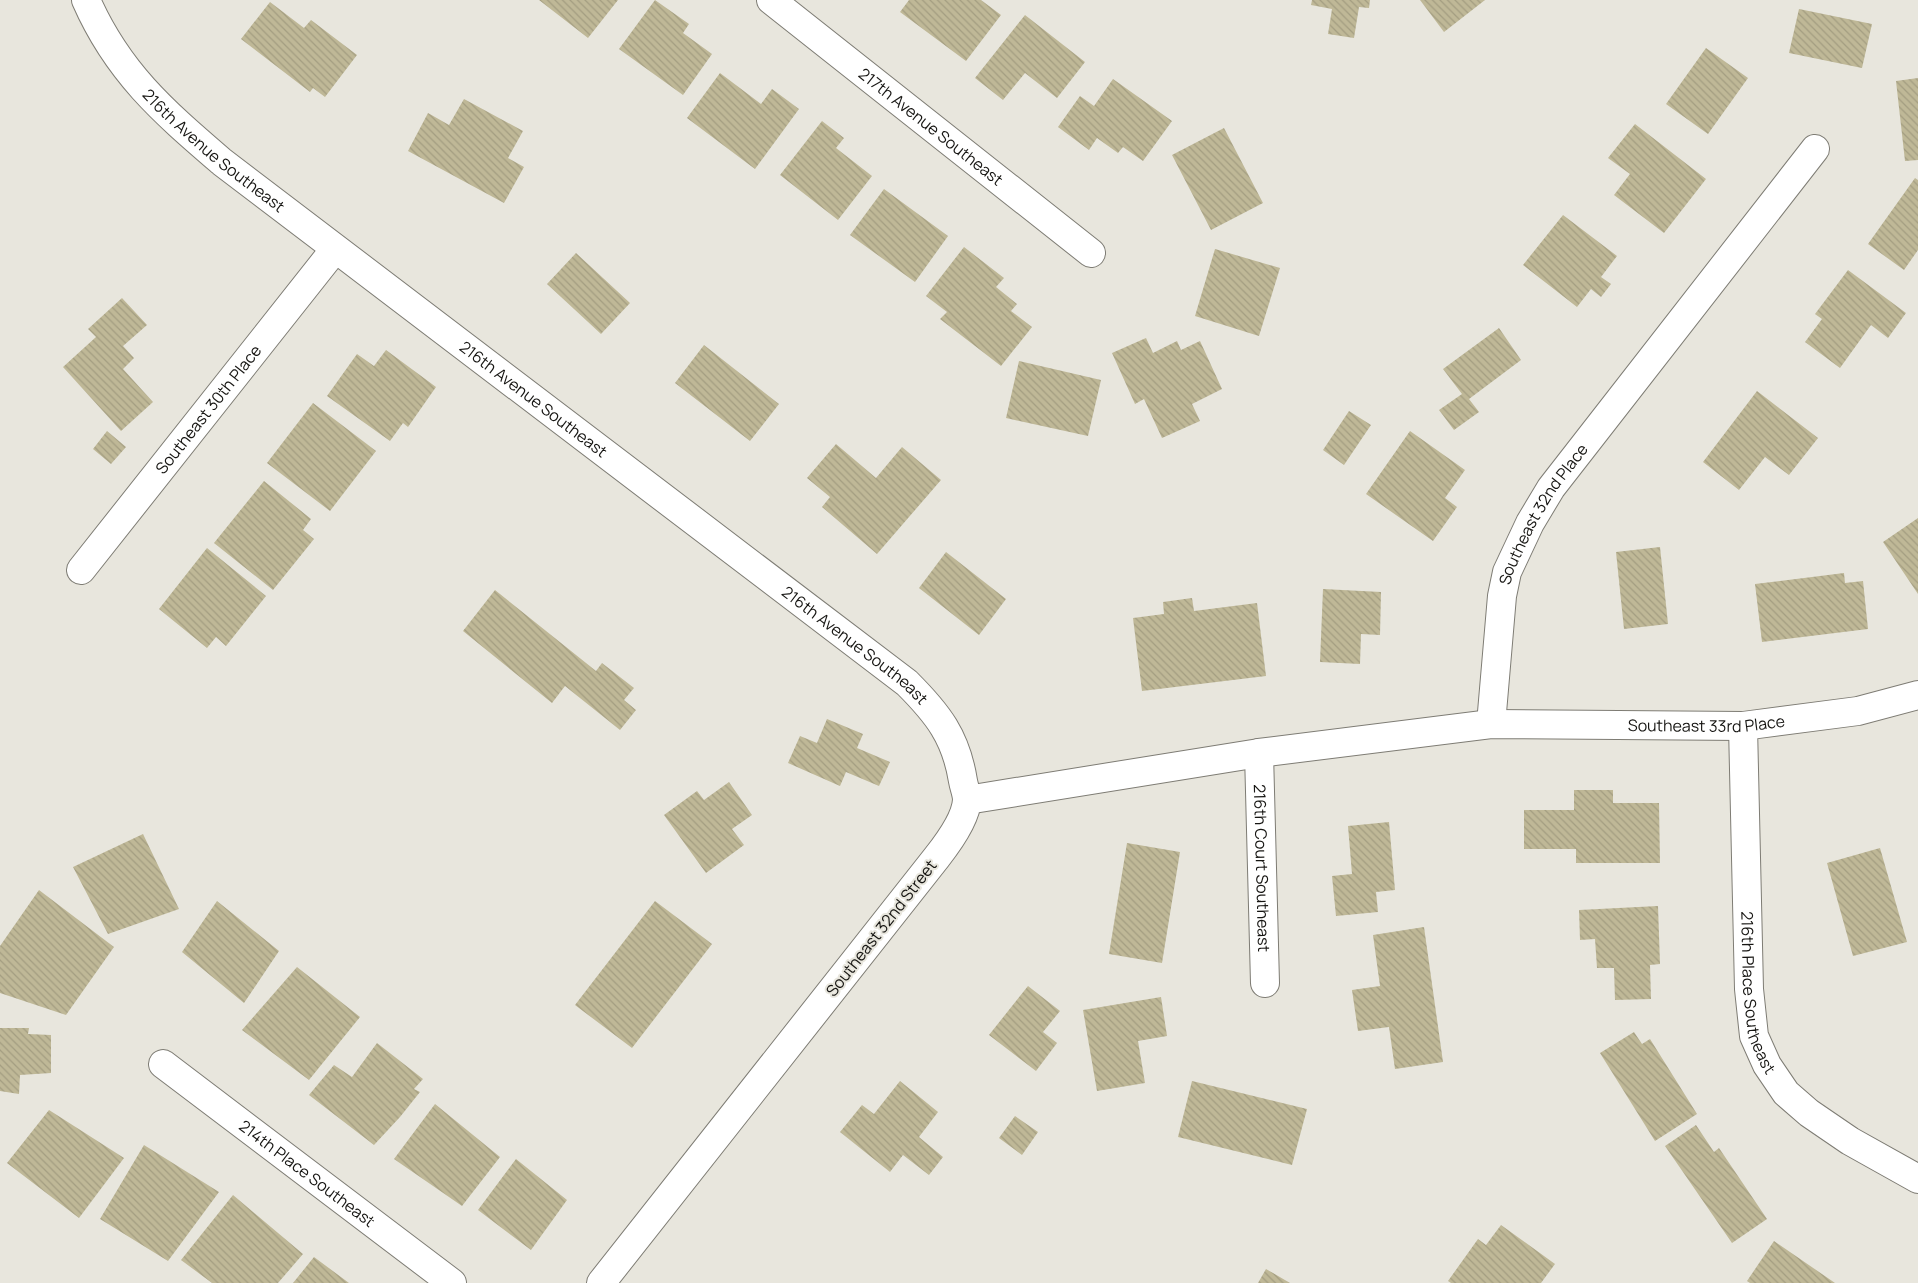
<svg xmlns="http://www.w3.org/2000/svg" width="1918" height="1283" font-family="Manrope,sans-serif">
<defs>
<pattern id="building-back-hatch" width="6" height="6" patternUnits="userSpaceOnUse" patternTransform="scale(1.25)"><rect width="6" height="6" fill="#bfb897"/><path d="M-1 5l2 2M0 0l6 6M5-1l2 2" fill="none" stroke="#a39d81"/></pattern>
</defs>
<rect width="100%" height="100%" fill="#e8e6dd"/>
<path fill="url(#building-back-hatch)" d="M539 0H618L588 38Z
M655 0 689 24 683 33 712 54 683 95 619 49Z
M909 0H981L1001 15 966 61 900 12Z
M1312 0H1370L1369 8 1359 7 1354 38 1328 34 1332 9 1311 5Z
M1420 0H1485L1444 32Z
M270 2 304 28 311 20 357 55 325 97 313 88 310 92 241 39Z
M1799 9 1872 24 1862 68 1789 53Z
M1025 15 1085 62 1057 98 1025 73 1003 100 975 78Z
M1706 48 1748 78 1708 134 1666 104Z
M720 73 761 104 772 89 799 109 755 169 687 118Z
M1918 78V160L1905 161 1896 81Z
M1113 79 1172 121 1143 161 1123 147 1118 153 1097 138 1089 150 1058 127 1080 96 1094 106Z
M464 99 523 131 508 158 524 167 504 203 408 151 428 113 449 125Z
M822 121 844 138 836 148 872 176 838 220 780 175Z
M1635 124 1706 179 1664 233 1614 195 1630 174 1608 158Z
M1224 128 1263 203 1211 230 1172 155Z
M1915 178 1918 180V250L1904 270 1868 244Z
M884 189 948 236 915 282 850 235Z
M1563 215 1617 256 1601 277 1611 284 1601 297 1591 289 1577 307 1523 265Z
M964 247 1004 278 996 287 1017 304 1011 311 1032 327 1001 366 940 319 947 312 926 296Z
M1215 249 1280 268 1259 336 1195 316Z
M576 253 630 303 601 334 547 284Z
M1848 270 1906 313 1888 338 1871 325 1840 368 1805 342 1822 319 1815 314Z
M122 298 147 325 123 346 134 358 123 369 153 402 121 431 63 367 96 337 88 329Z
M1499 328 1521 360 1469 399 1479 412 1454 430 1439 410 1462 394 1443 369Z
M1146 338 1153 353 1177 341 1181 350 1200 341 1222 389 1192 404 1200 421 1162 438 1144 399 1135 404 1112 353Z
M704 345 779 404 750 441 675 383Z
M386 350 436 387 408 427 403 423 390 441 327 396 357 354 374 366Z
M1019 361 1101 380 1088 436 1006 418Z
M1757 391 1818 438 1789 475 1765 457 1739 490 1703 462Z
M313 403 376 451 330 511 267 463Z
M1349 411 1371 425 1344 465 1323 450Z
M107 431 126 447 111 464 93 449Z
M1410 431 1465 470 1445 498 1457 507 1433 541 1366 494Z
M836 444 876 478 902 447 941 480 877 554 822 507 830 497 807 478Z
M264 481 311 519 303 530 314 539 273 590 214 543Z
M1918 518V594L1883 542Z
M1660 547 1668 624 1624 629 1616 552Z
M207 548 266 596 226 646 216 637 207 648 159 609Z
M946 552 1006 599 979 635 919 588Z
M1844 573 1845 583 1863 581 1868 629 1762 642 1755 584Z
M1323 589 1381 592 1380 635 1361 634 1360 664 1320 662Z
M495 590 596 671 602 663 634 688 624 700 636 710 620 730 565 686 552 703 463 631Z
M1192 598 1194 611 1257 603 1266 676 1142 691 1133 618 1164 614 1163 602Z
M827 719 863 734 857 748 890 762 879 786 846 772 840 786 788 763 800 736 817 743Z
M729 782 752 815 732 829 744 845 706 873 664 815 697 791 704 800Z
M1574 790H1613V803H1659L1660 863H1576V849H1524V810H1574Z
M1389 822 1395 890 1376 892 1378 912 1336 916 1332 876 1352 874 1348 826Z
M143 834 179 909 108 934 73 867Z
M1127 843 1180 852 1162 963 1109 954Z
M1880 848 1907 942 1853 956 1827 863Z
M39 890 114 947 66 1015 0 993V946Z
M217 901 279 951 244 1003 182 952Z
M655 901 712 944 632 1048 575 1005Z
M1658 906 1660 964 1650 965 1651 999 1615 1000 1614 968H1597L1595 939 1580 940 1579 910Z
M1424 927 1443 1062 1395 1069 1389 1027 1358 1031 1352 990 1380 986 1373 935Z
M297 967 360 1017 309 1080 242 1030Z
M1028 986 1060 1011 1043 1032 1057 1043 1036 1071 989 1035Z
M1161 997 1167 1036 1138 1041 1145 1083 1097 1091 1083 1010Z
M0 1028H29L28 1034 51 1035V1073L20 1075 19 1094 0 1091Z
M1634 1032 1642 1044 1650 1039 1697 1114 1655 1141 1600 1053Z
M377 1043 423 1079 414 1089 420 1092 400 1117 374 1145 309 1095 334 1065 352 1077Z
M900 1081 938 1112 919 1137 943 1157 929 1175 903 1155 890 1172 840 1132 862 1105 874 1114Z
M1192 1081 1307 1109 1292 1165 1178 1137Z
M435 1104 500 1157 462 1206 394 1159Z
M49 1110 124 1158 79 1218 7 1163Z
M1015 1116 1038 1132 1022 1155 999 1138Z
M1696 1125 1714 1152 1719 1148 1767 1219 1732 1243 1665 1146Z
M144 1145 219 1192 168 1261 100 1219Z
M516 1159 567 1200 531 1250 478 1210Z
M233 1195 303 1254 278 1283H212L181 1260Z
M1501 1225 1555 1264 1541 1283H1451L1448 1281 1478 1239 1486 1245Z
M1774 1241 1835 1283H1750L1747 1281Z
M314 1257 349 1283H293Z
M1266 1269 1290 1283H1258Z"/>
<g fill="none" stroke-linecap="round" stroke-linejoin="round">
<g stroke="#7e7c74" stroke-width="30">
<g id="minor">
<path id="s1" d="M86 0C118 73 164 112 222 162L907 683C938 714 956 737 963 781 964 787 967 794 967 800 966 818 948 843 937 857L601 1283"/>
<path id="s2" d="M771 0 1091 253"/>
<path id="s3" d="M81 570 335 249"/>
<path id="s4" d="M1491 724 1502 596 1507 572 1530 523 1551 488 1815 149"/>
<path id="s5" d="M1743 726 1749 989 1754 1036 1767 1065 1786 1093 1809 1113 1850 1141 1918 1179"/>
<path id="s6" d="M1259 753 1265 983"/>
<path id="s7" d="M967 800 1259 753 1491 724 1743 726 1858 711 1918 695"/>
<path id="s8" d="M163 1064 452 1283"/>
</g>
</g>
<use href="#minor" stroke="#fff" stroke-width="28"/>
</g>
<g text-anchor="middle" stroke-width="4" stroke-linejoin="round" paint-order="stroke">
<g font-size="16" fill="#161512" stroke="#e8e6dd">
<text dy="6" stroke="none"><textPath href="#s2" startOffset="204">217th Avenue Southeast</textPath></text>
<text dy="6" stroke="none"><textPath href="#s1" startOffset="200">216th Avenue Southeast</textPath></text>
<text dy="6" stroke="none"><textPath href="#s1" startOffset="605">216th Avenue Southeast</textPath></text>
<text dy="6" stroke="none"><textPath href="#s3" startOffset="205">Southeast 30th Place</textPath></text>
<text dy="6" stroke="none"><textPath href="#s4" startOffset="221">Southeast 32nd Place</textPath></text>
<text dy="6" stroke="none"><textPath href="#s1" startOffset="1010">216th Avenue Southeast</textPath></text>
<text dy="6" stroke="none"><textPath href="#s7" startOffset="745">Southeast 33rd Place</textPath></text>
<text dy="6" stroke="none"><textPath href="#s6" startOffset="115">216th Court Southeast</textPath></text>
<text transform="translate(881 928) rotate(-52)" y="6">Southeast 32nd Street</text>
<text dy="6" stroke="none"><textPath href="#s5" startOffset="268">216th Place Southeast</textPath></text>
<text dy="6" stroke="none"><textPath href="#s8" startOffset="181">214th Place Southeast</textPath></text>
</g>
</g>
</svg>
